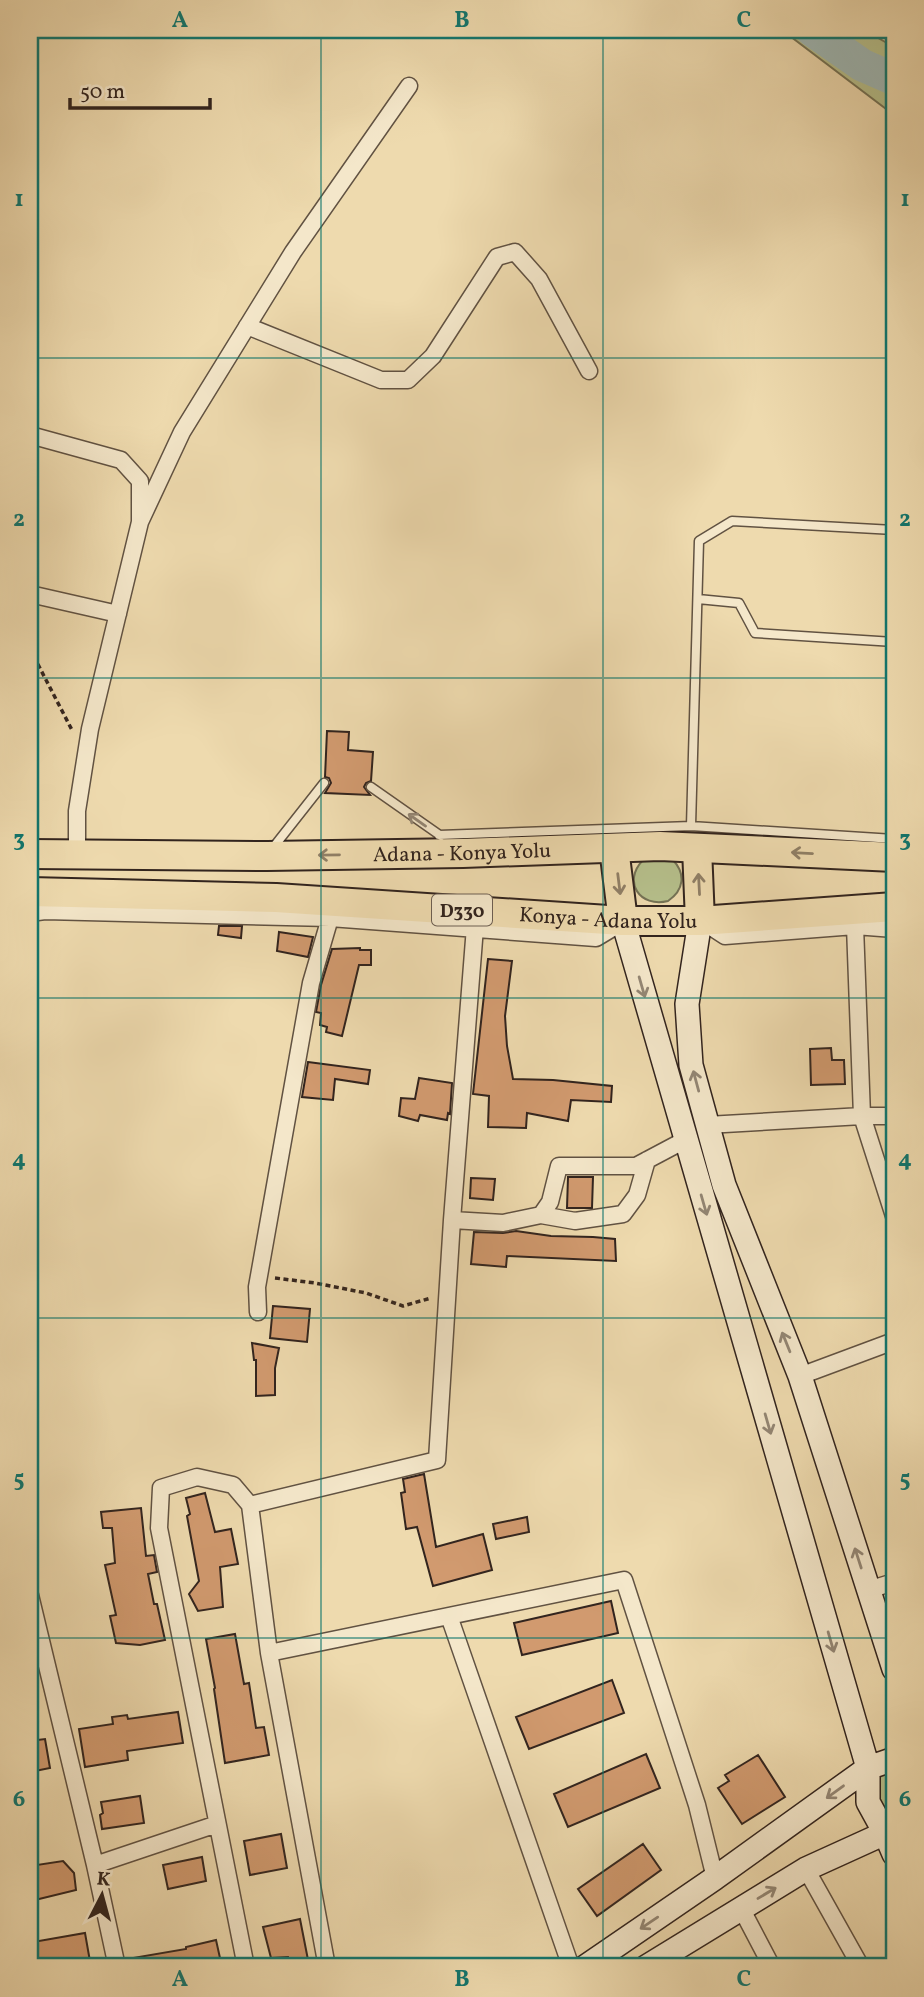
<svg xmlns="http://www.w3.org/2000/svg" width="924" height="1997" font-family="Vollkorn,serif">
<rect width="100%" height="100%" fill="#eedaae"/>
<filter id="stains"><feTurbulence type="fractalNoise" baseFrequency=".00286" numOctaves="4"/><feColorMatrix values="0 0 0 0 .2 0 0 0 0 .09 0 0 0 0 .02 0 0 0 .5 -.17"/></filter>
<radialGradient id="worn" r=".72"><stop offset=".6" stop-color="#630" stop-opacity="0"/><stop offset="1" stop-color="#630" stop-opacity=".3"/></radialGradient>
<path fill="#b6c08c" stroke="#747255" stroke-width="2" d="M782 30H864L894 47V115Z
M643 860H673C686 874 684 890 668 901 640 908 622 882 643 860Z
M894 1764V1815C880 1808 872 1790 881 1775 884 1770 889 1768 894 1764Z"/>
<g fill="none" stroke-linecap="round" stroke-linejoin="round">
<path stroke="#9eb8b5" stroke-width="33" d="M812 30 862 65 894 79"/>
</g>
<path fill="#d19a6f" stroke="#32241e" stroke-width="2" d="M327 731 349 732 348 750 373 752 371 781 366 783 364 787 370 795 325 793 331 783 329 778 325 777Z
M219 926H242L241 938 218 935Z
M279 932 313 937 308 957 277 951Z
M360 948V950H371V965H359L342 1036 326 1032 327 1027 320 1025 321 1013 316 1012 321 985 332 949Z
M488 959 512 961 505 1016 507 1046 513 1079 553 1080 612 1086 611 1102 571 1100 568 1121 527 1113 526 1128 488 1127 489 1096 473 1094Z
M831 1048 832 1060H844L845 1084 811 1085 810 1049Z
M308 1062 370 1070 368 1084 335 1079 333 1100 302 1097Z
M419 1078 452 1083 450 1114 448 1113 447 1120 420 1115 418 1121 399 1116 401 1098 415 1099Z
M568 1177H593L592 1208H567Z
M471 1178 495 1179 493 1200 470 1198Z
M516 1231 551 1236 593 1237 615 1239 616 1261 507 1256 506 1267 471 1264 474 1232 503 1233Z
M273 1306 310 1309 307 1342 270 1338Z
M252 1343 279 1348 275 1368V1395L256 1396V1360H254Z
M424 1474 436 1547 483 1534 492 1570 433 1586 417 1527 406 1529 401 1493 405 1492 403 1479Z
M205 1493 215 1532 231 1529 238 1564 220 1567 223 1607 198 1611 189 1594 199 1581 187 1516 190 1514 186 1498Z
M141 1508 146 1556 154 1555 157 1572 148 1574 154 1604H157L165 1640 140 1645 116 1643 110 1616 116 1615 105 1565 115 1563 112 1528H103L101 1512Z
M527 1517 529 1532 496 1539 493 1524Z
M611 1601 618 1633 522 1655 514 1623Z
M235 1634 244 1684 249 1683 256 1728 264 1727 269 1755 225 1763 214 1689 215 1688 206 1639Z
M612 1680 624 1713 529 1749 516 1717Z
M178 1712 183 1743 127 1751 128 1760 85 1767 79 1729 113 1724 112 1717 127 1715 128 1719Z
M45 1739 50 1768 30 1772V1741Z
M646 1754 660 1788 568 1827 554 1794Z
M758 1755 785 1797 742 1824 718 1788 729 1781 725 1775Z
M140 1796 144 1823 102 1829 100 1815 103 1813 101 1802Z
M281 1834 287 1868 250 1875 244 1841Z
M643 1844 661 1870 597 1916 578 1889Z
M202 1857 206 1881 168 1889 163 1865Z
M63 1861 74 1873 76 1890 35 1900 33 1884 30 1885V1866Z
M300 1919 309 1965 291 1967 288 1957 271 1958 263 1927Z
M85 1933 91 1967H37L33 1942Z
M216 1940 222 1967H128L127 1959 186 1949V1947Z"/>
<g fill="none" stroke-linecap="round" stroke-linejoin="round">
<g stroke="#615242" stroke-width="11">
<path id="lane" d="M698 599 739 603 755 633 894 642
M371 787 441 836
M691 826 699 541 732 521 894 530
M439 835 691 826 894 839
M272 849 324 783"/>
</g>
<g stroke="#615242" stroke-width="19">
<path id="street" d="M247 326 381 380H408L433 356 497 257 515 252 539 279 589 371
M30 435 121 460 140 481V522L90 729 77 811V854
M140 522 182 432 293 252 409 86
M30 594 118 614
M30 913 45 911 330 918 596 938 621 923
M705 923 725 936 855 926 894 929
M855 926 862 1116 894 1216
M707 1125 862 1116H894
M541 1215 575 1221 623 1214 637 1195 647 1160
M452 1220 503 1223 541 1215 550 1202 559 1166H636L685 1140
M258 1312 257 1287 311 983 330 918
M800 1376 894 1341
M250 1505 269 1653 327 1967
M868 1590 894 1582
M30 1595 95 1865 117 1967
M449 1616 571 1967
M269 1653 624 1580 697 1805 715 1878
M95 1865 217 1824
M806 1869 861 1967
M741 1908 772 1967
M246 1967 159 1528 161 1488 197 1477 233 1485 250 1505 437 1460 452 1220 475 927"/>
</g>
<g stroke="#32241e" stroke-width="26">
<path id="secondary" d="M623 921 868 1768V1802L885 1833 894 1854
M700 921 687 1004 691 1065 724 1185 800 1376 894 1669
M585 1967 715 1878 868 1768 894 1759
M646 1967 806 1869 894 1829"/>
</g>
<g stroke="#32241e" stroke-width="32">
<g id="highway">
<path d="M614 848 623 921"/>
<path d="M697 848 700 921"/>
<path id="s1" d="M30 854 267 856 463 853 660 846 894 857"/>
<path id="s2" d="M30 892 276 898 623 921H700L894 907"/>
</g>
</g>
<path stroke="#32241e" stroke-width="3.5" stroke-dasharray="5 3.5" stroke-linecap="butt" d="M30 649 73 732
M275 1278 315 1283 366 1293 403 1306 431 1298"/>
<use href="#lane" stroke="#f4e7ca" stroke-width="8"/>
<use href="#street" stroke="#f4e7ca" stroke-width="16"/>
<use href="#secondary" stroke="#f4e7ca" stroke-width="23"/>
<use href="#highway" stroke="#eedaae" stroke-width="28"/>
</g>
<defs><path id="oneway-shaft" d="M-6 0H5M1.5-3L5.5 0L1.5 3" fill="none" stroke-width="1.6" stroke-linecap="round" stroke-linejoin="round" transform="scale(1.75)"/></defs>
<g stroke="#938674">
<use href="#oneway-shaft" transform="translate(417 820) rotate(-145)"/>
<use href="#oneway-shaft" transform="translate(642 987) rotate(74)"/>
<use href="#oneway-shaft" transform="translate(696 1081) rotate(-105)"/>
<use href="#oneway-shaft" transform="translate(704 1205) rotate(74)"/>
<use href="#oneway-shaft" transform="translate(786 1342) rotate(-112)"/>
<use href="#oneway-shaft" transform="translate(768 1424) rotate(74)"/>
<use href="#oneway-shaft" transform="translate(858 1558) rotate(-108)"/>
<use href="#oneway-shaft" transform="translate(831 1642) rotate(74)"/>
<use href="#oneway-shaft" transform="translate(835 1792) rotate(144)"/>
<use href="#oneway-shaft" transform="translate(767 1893) rotate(-31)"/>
<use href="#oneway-shaft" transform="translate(649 1923) rotate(146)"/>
</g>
<g stroke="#907f66">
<use href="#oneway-shaft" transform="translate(802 853) rotate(-177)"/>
<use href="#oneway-shaft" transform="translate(329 855) rotate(179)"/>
<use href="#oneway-shaft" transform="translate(619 884) rotate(83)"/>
<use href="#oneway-shaft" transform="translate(699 884) rotate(-93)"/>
</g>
<path fill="none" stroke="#0f766e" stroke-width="2" stroke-opacity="0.55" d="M321 30V1967M603 30V1967M30 358H894M30 678H894M30 998H894M30 1318H894M30 1638H894"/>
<g text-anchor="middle" stroke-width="6" stroke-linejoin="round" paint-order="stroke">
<rect fill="#f4e7ca" stroke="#6c5e52" stroke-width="2" x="432" y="894.5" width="60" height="31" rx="5"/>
<g font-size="19" font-weight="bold" fill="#32241e">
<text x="462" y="917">D330</text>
</g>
<g font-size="21" fill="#32241e" stroke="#f4e7ca">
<text dy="7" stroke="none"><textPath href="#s1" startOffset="432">Adana - Konya Yolu</textPath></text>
<text dy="7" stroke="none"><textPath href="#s2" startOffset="579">Konya - Adana Yolu</textPath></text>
</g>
</g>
<rect width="924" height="1997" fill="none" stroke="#eedaae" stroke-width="77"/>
<g transform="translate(102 1895) rotate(6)" stroke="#f4e7ca" stroke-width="5" paint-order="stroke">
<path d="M0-5L12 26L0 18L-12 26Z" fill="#32241e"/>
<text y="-10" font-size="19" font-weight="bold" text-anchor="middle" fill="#32241e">K</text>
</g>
<path d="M70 98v10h140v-10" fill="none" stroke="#32241e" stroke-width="3.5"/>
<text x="80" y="98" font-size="21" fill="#32241e" stroke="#f4e7ca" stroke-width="5" paint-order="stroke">50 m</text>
<rect x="38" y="38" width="848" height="1920" fill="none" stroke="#0f766e" stroke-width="2.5"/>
<g font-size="23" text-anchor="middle" font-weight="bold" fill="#0f766e">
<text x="180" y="27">A</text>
<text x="462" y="27">B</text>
<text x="744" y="27">C</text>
<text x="19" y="206">1</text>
<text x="905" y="206">1</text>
<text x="19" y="526">2</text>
<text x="905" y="526">2</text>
<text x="19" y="846">3</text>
<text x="905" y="846">3</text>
<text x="19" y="1166">4</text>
<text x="905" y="1166">4</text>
<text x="19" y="1486">5</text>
<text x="905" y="1486">5</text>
<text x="19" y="1806">6</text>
<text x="905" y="1806">6</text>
<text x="180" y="1986">A</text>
<text x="462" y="1986">B</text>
<text x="744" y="1986">C</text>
</g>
<rect width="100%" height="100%" filter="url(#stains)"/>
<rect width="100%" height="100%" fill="url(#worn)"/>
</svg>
